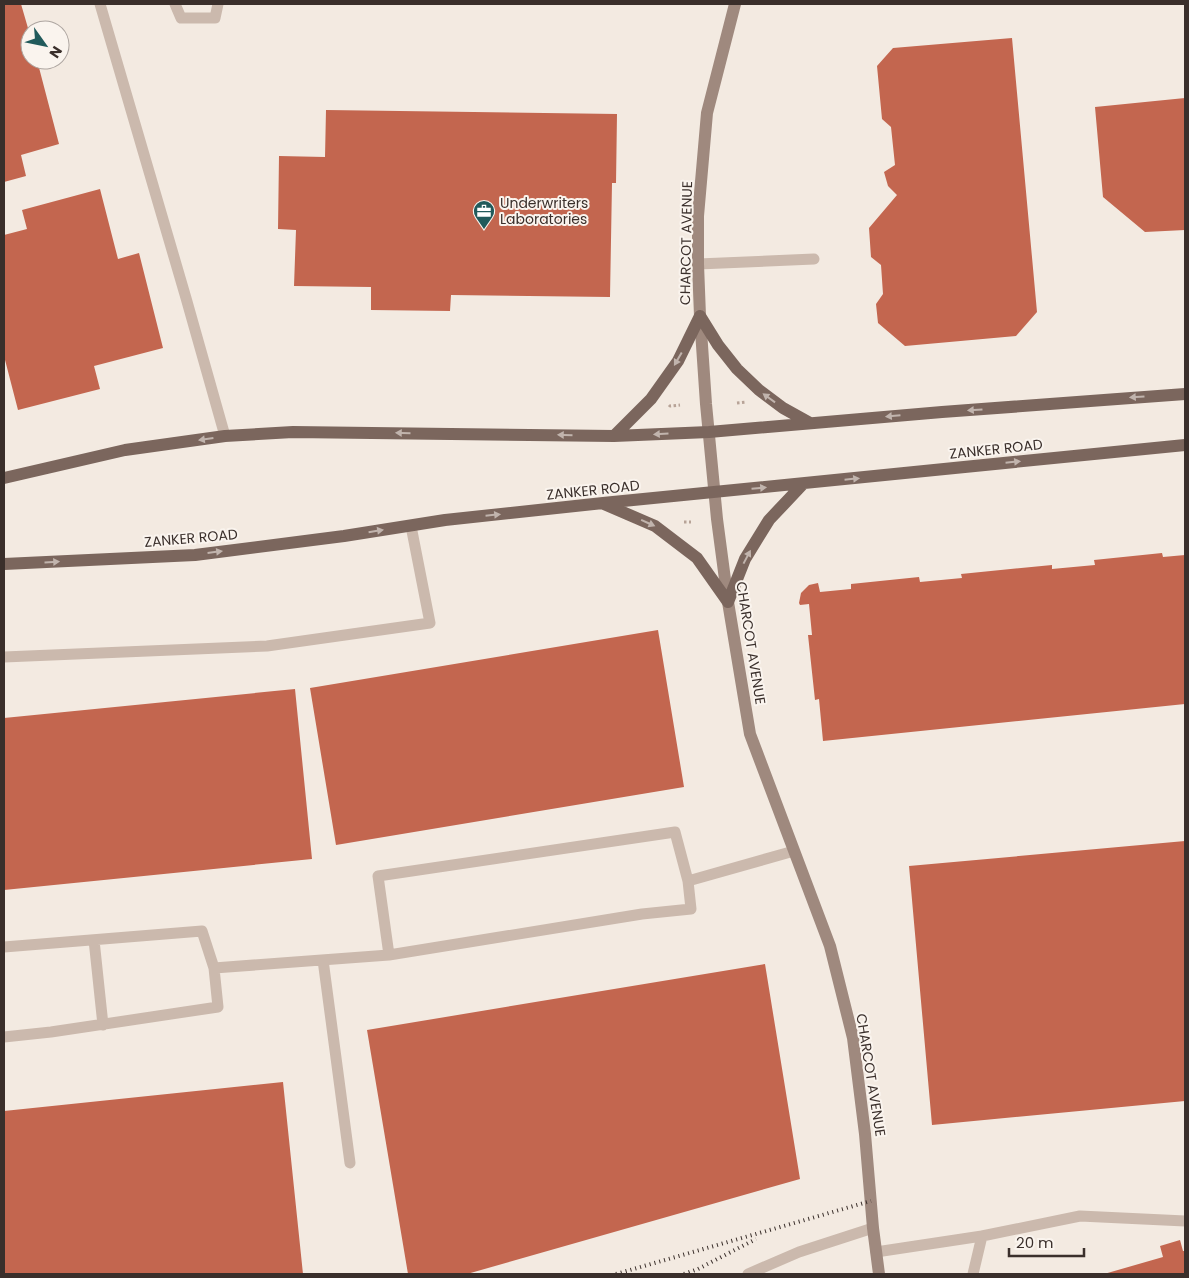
<svg xmlns="http://www.w3.org/2000/svg" width="1189" height="1278" font-family="Poppins,sans-serif">
<rect width="100%" height="100%" fill="#f3eae1"/>
<path fill="#c3664f" d="M4 4H21L30 35V60H37L59 144 21 155 26 176 4 182Z
M1012 38 1037 312 1016 336 905 346 878 323 876 304 883 294 881 265 871 257 869 228 897 195 888 186 884 172 895 165 891 127 882 119 877 66 893 48Z
M1185 98V230L1145 232 1103 197 1095 107Z
M326 110 617 114 616 183H612L610 297 451 295 450 311 371 310V287L294 286 296 230 278 229 279 156 325 157Z
M100 189 118 259 139 253 163 348 94 366 100 389 18 410 4 356V235L27 229 22 210Z
M1162 553 1163 557 1185 555V704L823 741 819 699 815 700 808 635H812L809 604 800 605 799 603 801 593 809 585 818 583 820 592 851 589V584L919 577 920 582 962 578 961 574 1052 565V569L1095 565 1094 560Z
M658 630 684 787 336 845 310 688Z
M295 689 312 859 4 890V718Z
M1185 841V1101L932 1125 909 866Z
M765 964 800 1179 467 1274H408L367 1030Z
M283 1082 303 1274H4V1111Z
M1180 1240 1183 1251H1185V1274H1104L1163 1257 1160 1246Z"/>
<g fill="none" stroke-linecap="round" stroke-linejoin="round">
<path stroke="#b7a397" stroke-width="3" stroke-dasharray="2.5 2.5" stroke-linecap="butt" d="M737 403 746 402
M669 405 670 406 680 405
M684 522H691"/>
<path stroke="#cbb9ad" stroke-width="11" d="M100 4 186 298 225 436
M175 4 181 18H215L218 4
M698 264 814 259
M4 657 267 646 430 623 411 526
M94 940 103 1025
M4 947 202 931 214 968 218 1007 51 1032 4 1037
M389 955 642 914 691 909 688 881
M323 960 350 1163
M214 968 389 955 378 876 675 832 688 881 794 851
M876 1252 982 1236
M748 1274 799 1252 873 1228
M973 1274 982 1236 1080 1216 1185 1221"/>
<path stroke="#9f897e" stroke-width="12" d="M735 4 707 113 698 216V264L700 316 706 404 717 519 728 602 750 734 830 946 853 1038 865 1134 873 1228 879 1274"/>
<path stroke="#7b665d" stroke-width="12" d="M700 316 718 345 737 369 759 390 783 408 810 423
M614 436 651 399 678 361 700 316
M4 478 125 450 225 436 293 432 614 436 709 432 942 412 1185 394
M604 504 655 526 697 558 728 602
M4 564 195 555 344 536 445 520 603 503 1185 445
M728 602 745 559 769 520 803 484"/>
<path stroke="#3a2f2b" stroke-width="4" stroke-dasharray="1 4" stroke-linecap="butt" d="M616 1274 871 1201
M684 1274 698 1269 756 1239"/>
</g>
<defs><path id="oneway-solid" d="M-6-.8H1V-3.2L6.5 0L1 3.2V.8H-6Z" transform="scale(1.25)"/></defs>
<g fill="#c1b4ad">
<use href="#oneway-solid" transform="translate(678 359) rotate(120)"/>
<use href="#oneway-solid" transform="translate(1137 397) rotate(176)"/>
<use href="#oneway-solid" transform="translate(769 398) rotate(-144)"/>
<use href="#oneway-solid" transform="translate(975 410) rotate(176)"/>
<use href="#oneway-solid" transform="translate(893 416) rotate(175)"/>
<use href="#oneway-solid" transform="translate(403 433) rotate(-179)"/>
<use href="#oneway-solid" transform="translate(661 434) rotate(177)"/>
<use href="#oneway-solid" transform="translate(565 435) rotate(-179)"/>
<use href="#oneway-solid" transform="translate(206 439) rotate(172)"/>
<use href="#oneway-solid" transform="translate(1013 462) rotate(-6)"/>
<use href="#oneway-solid" transform="translate(852 479) rotate(-6)"/>
<use href="#oneway-solid" transform="translate(759 488) rotate(-5)"/>
<use href="#oneway-solid" transform="translate(493 515) rotate(-6)"/>
<use href="#oneway-solid" transform="translate(648 523) rotate(24)"/>
<use href="#oneway-solid" transform="translate(376 531) rotate(-9)"/>
<use href="#oneway-solid" transform="translate(215 552) rotate(-7)"/>
<use href="#oneway-solid" transform="translate(747 557) rotate(-62)"/>
<use href="#oneway-solid" transform="translate(52 562) rotate(-3)"/>
</g>
<defs>
<g id="office-pin" transform="scale(1.125)"><path d="M0 17L-7.5 6A9.5 9.5 0 1 1 7.5 6Z" fill="#215a5b" stroke="#faf4ee"/><path d="M-6-3h4V-5.5h4V-3h4V5H-6ZM-1-4.5V-3h2v-1.5ZM-6 0V1H6V0Z" fill="#fff"/></g>
</defs>
<g fill-rule="evenodd">
<use href="#office-pin" x="484" y="211"/>
</g>
<g text-anchor="middle" stroke-width="4" stroke-linejoin="round" paint-order="stroke">
<g font-size="14" fill="#3a2f2b" stroke="#faf4ee" text-anchor="start">
<text x="500" y="208">Underwriters<tspan x="500" dy="16">Laboratories</tspan></text>
</g>
<g font-size="14" fill="#3a2f2b" stroke="#faf4ee">
<text transform="translate(686 243) rotate(-89)" y="5">CHARCOT AVENUE</text>
<text transform="translate(996 449) rotate(-6)" y="5">ZANKER ROAD</text>
<text transform="translate(593 490) rotate(-6)" y="5">ZANKER ROAD</text>
<text transform="translate(191 538) rotate(-5)" y="5">ZANKER ROAD</text>
<text transform="translate(751 643) rotate(81)" y="5">CHARCOT AVENUE</text>
<text transform="translate(871 1075) rotate(81)" y="5">CHARCOT AVENUE</text>
</g>
</g>
<rect width="1189" height="1278" fill="none" stroke="#3a2f2b" stroke-width="10"/>
<g transform="translate(45 45) rotate(123)"><circle r="24" fill="#faf4ee" stroke="#ada5a0"/>
<path d="M0-4L9 19L0 12L-9 19Z" fill="#215a5b"/>
<text y="-8" font-size="14" font-weight="bold" text-anchor="middle" fill="#3a2f2b">N</text>
</g>
<path d="M1009 1248v8h75v-8" fill="none" stroke="#3a2f2b" stroke-width="2.5"/>
<text x="1016" y="1248" font-size="15" fill="#3a2f2b" stroke="#faf4ee" stroke-width="4" paint-order="stroke">20 m</text>
</svg>
